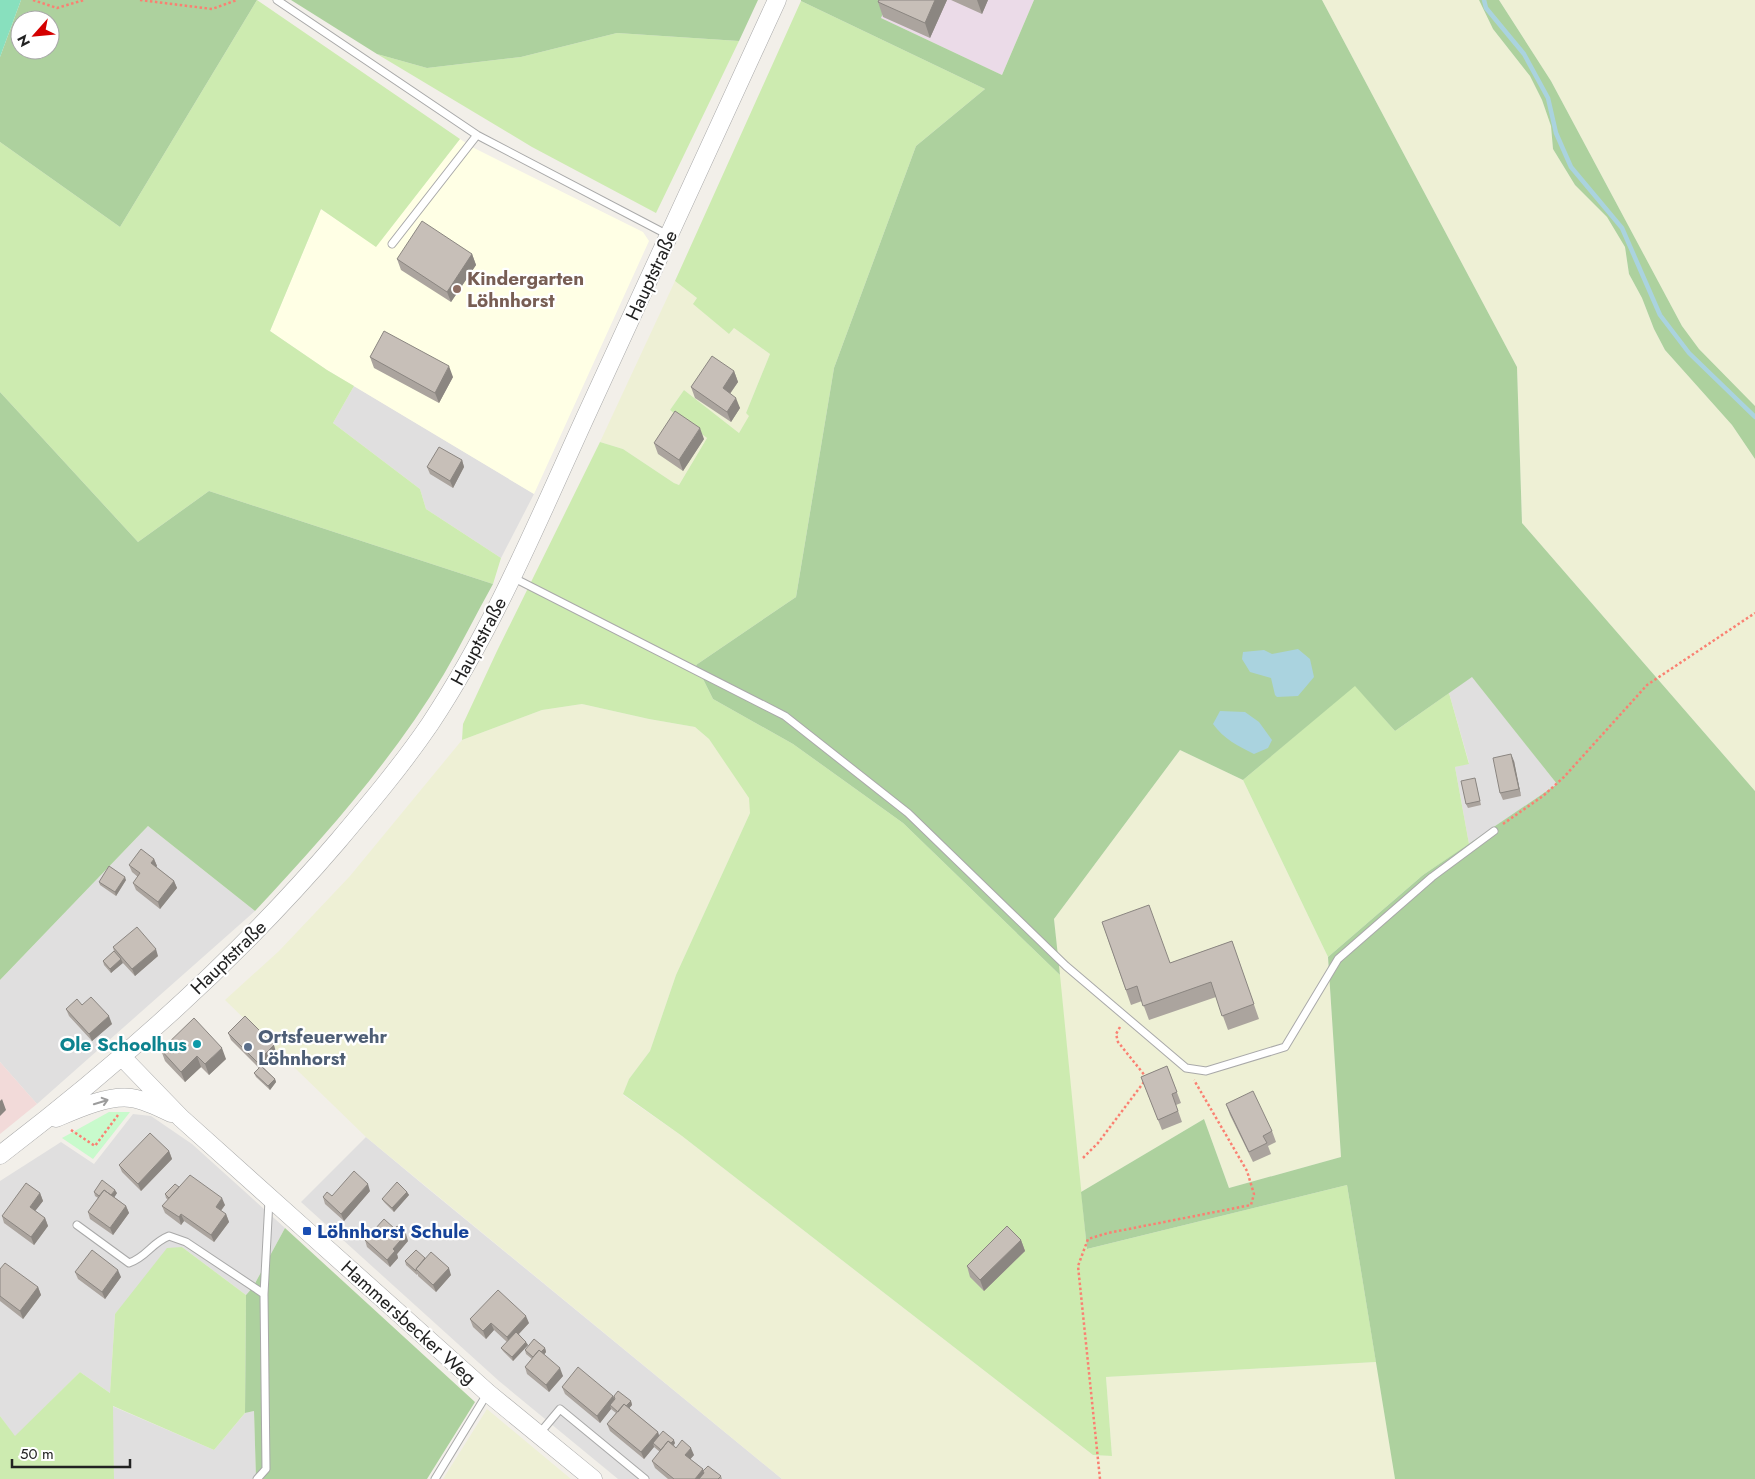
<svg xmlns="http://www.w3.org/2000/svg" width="1755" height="1479" font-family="Jost,sans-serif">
<rect width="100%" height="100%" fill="#f2efe9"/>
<path fill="#e0dfdf" d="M354 386 534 494 501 558 426 509 420 489 333 423Z
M1472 676 1557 784 1469 844 1455 767 1469 763 1449 693Z
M148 826 255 911 37 1104 0 1062V980Z
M133 1114 151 1116 192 1144 285 1228 253 1287 246 1295 182 1247 115 1314 110 1393 80 1372 15 1437 0 1416V1181L61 1142 94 1164Z
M366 1137 426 1187 782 1479H618L499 1381 301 1202Z
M112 1406 214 1450 245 1413 254 1411 256 1479H114Z"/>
<path fill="#f2dad9" d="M0 1062 37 1104 0 1134Z"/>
<path fill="#ebdbe8" d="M889 0H1034L1002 75 881 18Z"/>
<path fill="#ffffe5" d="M460 139 474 148 643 232 649 241 534 494 327 370 270 331 321 209 376 246Z"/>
<path fill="#eef0d5" d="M1322 0H1479L1493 29 1530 76 1542 100 1551 126 1553 149 1575 185 1607 217 1625 247 1629 274 1642 298 1654 329 1665 350 1732 425 1755 459V791L1522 523 1517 367Z
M1499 0H1755V406L1699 349 1682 326 1551 81Z
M675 281 697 298 694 304 729 334 734 328 770 354 746 413 750 416 739 433 684 390 670 410 707 438 679 485 674 483 623 449 600 442Z
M582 704 649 719 695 727 709 739 750 798V813L676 975 650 1051 629 1079 623 1095 682 1136 1093 1455 1112 1456 1106 1377 1376 1362 1395 1479H782L366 1137 225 1000 279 951 350 876 462 740 542 710Z
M1180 750 1243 780 1328 957 1341 1157 1229 1188 1204 1119 1081 1192 1054 919Z
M487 1409 571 1479H443Z"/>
<path fill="#cdebb0" d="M257 0 460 139 376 247 321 209 270 331 327 370 354 386 333 423 420 489 426 509 501 558 493 584 209 491 138 542 0 392V142L120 227Z
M801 1 985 89 916 146 834 368 796 597 696 665 713 699 793 744 903 823 1060 975 1087 1249 1347 1185 1376 1362 1106 1377 1112 1456 1093 1455 682 1136 623 1094 629 1079 650 1051 676 975 750 813 749 798 709 739 695 727 649 719 582 704 542 710 462 740 463 724 497 651 600 442 623 449 674 483 679 485 707 438 670 410 684 390 739 433 749 416 746 413 770 354 734 328 729 334 693 304 697 298 675 281Z
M617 33 739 41 656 213 532 147 377 54 427 68 521 57Z
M1355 685 1395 731 1449 693 1469 764 1455 767 1469 844 1423 875 1328 957 1243 780Z
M182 1247 246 1295 245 1413 214 1450 113 1406 114 1479H0V1416L15 1436 80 1372 110 1393 115 1314 167 1248Z"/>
<path fill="#add19e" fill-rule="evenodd" d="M21 0H257L120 227 0 142V57ZM20 20H50V50H20Z
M291 0H758L739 41 617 33 521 57 427 68 377 54Z
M801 0H889L881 18 1002 75 1034 0H1322L1517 367 1522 523 1755 791V1479H1395L1347 1185 1087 1249 1081 1192 1204 1119 1229 1188 1341 1157 1328 957 1423 875 1557 784 1472 677 1395 731 1355 686 1243 780 1180 750 1054 919 1060 975 903 823 793 744 713 699 696 665 796 597 834 368 916 146 985 89 801 1Z
M1479 0H1499L1551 81 1682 326 1699 349 1755 406V459L1732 425 1665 350 1654 329 1642 298 1629 274 1625 247 1607 217 1575 185 1553 149 1551 126 1542 100 1530 76 1493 29Z
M0 392 138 542 209 491 493 584C476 614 461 645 444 674 392 761 324 837 255 911L148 826 0 980Z
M285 1228 475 1402 427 1479H256L254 1411 245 1413 246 1295 253 1287Z"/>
<path fill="#c8facc" d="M109 1112H130L93 1159 62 1138Z"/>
<path fill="#88e0be" d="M0 0H21L0 57Z"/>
<path fill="#aad3df" d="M1298 649 1310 659 1314 677 1298 696 1277 697 1275 695 1271 678 1250 672 1242 659 1243 652 1264 650 1272 654Z
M1220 711 1245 712 1259 722 1272 740 1268 748 1254 754C1238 746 1224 739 1213 724Z"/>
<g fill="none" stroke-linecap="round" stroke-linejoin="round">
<path stroke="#aad3df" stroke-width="4.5" d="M1484 0 1486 8 1524 54 1548 98 1556 133 1571 167 1622 228 1660 315 1689 353 1755 417"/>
<g stroke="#a9a9a9" stroke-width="9">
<path id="service" d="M277 0 477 135 668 235
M392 244 477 135
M512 577 785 716 908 813 1066 966 1186 1068 1206 1071 1285 1047 1338 959 1432 877 1494 831
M77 1225 129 1263C147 1257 151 1243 169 1236L186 1242 264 1294 269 1200
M539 1434 560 1409 645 1479
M257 1479 266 1469 264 1294
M435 1479 487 1394"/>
</g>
<g stroke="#a9a9a9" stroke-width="19">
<path id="tertiary" d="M121 1056 181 1118 307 1231 488 1393 593 1479
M56 1118C77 1109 108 1095 131 1098 145 1100 159 1107 171 1113
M0 1155C122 1062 238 958 338 841 370 803 402 765 430 724 493 629 537 523 584 420 649 280 713 140 777 0"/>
</g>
<path stroke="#fa8072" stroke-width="2.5" stroke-dasharray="2.5 2.5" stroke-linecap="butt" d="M33 0 57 8 84 0
M140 0 212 9 237 0
M1503 824 1543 796 1564 777 1647 685 1755 613
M1120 1027 1116 1034 1118 1042 1146 1077
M71 1130 95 1146 118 1115
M1083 1158 1098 1143 1144 1082
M1100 1479 1078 1266 1088 1239 1108 1233 1251 1205 1254 1194 1247 1171 1194 1080"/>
<use href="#service" stroke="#fff" stroke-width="7"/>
<use href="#tertiary" stroke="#fff" stroke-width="18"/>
</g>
<path fill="#aba49e" d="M879 0H947L930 38 883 17 878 2Z
M951 0H988L982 14Z
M472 254 476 265 451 302 401 270 397 259Z
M370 357 453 377 439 403 374 368Z
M734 371 738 382 730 394 740 408 731 422 695 398 691 387Z
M704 439 683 471 658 454 654 443Z
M462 460 464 467 453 488 430 474 427 467Z
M1514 761 1521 796 1503 800 1500 793Z
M1475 778 1481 805 1468 808 1466 804Z
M154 859 157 866 156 867 174 881 177 888 160 909 136 890 133 883 138 877 132 872 129 865Z
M126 880 116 896 100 885 99 882Z
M1102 922 1170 963 1232 941 1259 1019 1228 1030 1216 997 1149 1020 1142 1001 1131 1005Z
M113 947 158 956 135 976 122 962 111 973 104 965 103 961 114 951Z
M82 1005 112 1024 92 1041 69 1016 66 1009Z
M228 1033 276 1052 262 1066 275 1079 276 1082 270 1090 256 1077 254 1073 259 1068 231 1040Z
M161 1050 226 1059 209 1075 201 1067 185 1082 165 1061Z
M1167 1066 1181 1103 1176 1105 1182 1122 1162 1130 1141 1077Z
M1226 1104 1272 1131 1276 1142 1268 1146 1271 1154 1253 1162 1230 1115Z
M169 1151 172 1159 141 1191 122 1172 119 1165Z
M179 1187 225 1205 221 1211 226 1214 229 1222 214 1242 184 1221 181 1225 165 1213 162 1206 168 1200 166 1198 165 1194Z
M370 1191 344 1221 325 1204 323 1197Z
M94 1192 117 1193 114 1197 126 1206 129 1213 113 1235 90 1219 88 1212 98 1198 95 1196Z
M407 1192 409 1195 394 1212 384 1202 382 1199Z
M40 1193 43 1201 35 1211 45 1218 48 1226 34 1245 4 1223 2 1216Z
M365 1240 408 1241 397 1254 398 1258 390 1267 367 1247Z
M1021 1240 1025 1251 984 1291 970 1277 967 1266Z
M425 1258 451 1275 436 1292 418 1276V1274L417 1275 406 1265 405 1261Z
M0 1269 38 1287 41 1295 23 1319 0 1301Z
M75 1272 121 1277 105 1299 78 1279Z
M470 1319 529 1323 519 1334 528 1345 513 1361 503 1351 501 1348 507 1342 494 1330 486 1339 473 1327Z
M545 1348 546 1352 544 1355 563 1376 549 1392 527 1374 525 1367 532 1359 526 1354 525 1350Z
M562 1387 613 1396 631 1401 632 1405 629 1408 658 1432 659 1436 675 1443 674 1445 676 1448 694 1455 690 1459 703 1469V1471L721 1476 722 1479H668L655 1468 652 1461 660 1452 654 1447 644 1459 610 1431 607 1424 616 1413 611 1409 600 1423 565 1394Z"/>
<path fill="#8b8681" d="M935 0H947L930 38 925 23Z
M977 0H988L982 14Z
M472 254 476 265 451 302 447 292Z
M449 366 453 377 439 403 435 393Z
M734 371 738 382 726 399 723 388Z
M736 398 740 408 731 422 727 412Z
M700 428 704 439 683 471 679 460Z
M462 460 464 467 453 488 450 481Z
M1511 754 1514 761 1521 796 1519 789Z
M154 859 157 866 154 870 151 863Z
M125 877 126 880 116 896 115 892Z
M174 881 177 888 160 909 158 902Z
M156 949 158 956 135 976 132 969Z
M121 959 123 963 111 973 110 969Z
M109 1016 112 1024 92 1041 89 1034Z
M274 1045 276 1052 259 1069 257 1062Z
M222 1048 226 1059 209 1075 205 1064Z
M197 1056 201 1067 185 1082 181 1072Z
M275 1079 276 1082 270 1090 268 1086Z
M2 1099 6 1110 0 1116V1101Z
M169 1151 172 1159 141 1191 138 1184Z
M368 1184 370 1191 344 1221 341 1214Z
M115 1190 117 1193 112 1201 110 1197Z
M407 1192 409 1195 394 1212 392 1208Z
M40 1193 43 1201 32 1215 30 1207Z
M222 1198 225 1205 218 1214 216 1207Z
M126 1206 129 1213 113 1235 110 1228Z
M181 1214 184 1221 181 1225 179 1217Z
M226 1214 229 1222 214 1242 211 1235Z
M45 1218 48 1226 34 1245 31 1237Z
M406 1234 408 1241 397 1254 398 1258 390 1267 387 1260 393 1249Z
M1021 1240 1025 1251 984 1291 980 1280Z
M449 1268 451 1275 436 1292 433 1285Z
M118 1270 121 1277 105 1299 102 1292Z
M38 1287 41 1295 23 1319 20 1311Z
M526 1316 529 1323 509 1344 507 1337Z
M491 1323 494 1330 486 1339 483 1331Z
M526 1342 528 1345 513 1361 512 1357Z
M545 1348 546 1352 537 1363 536 1359Z
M560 1368 563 1376 549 1392 546 1385Z
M613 1396 616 1403 610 1405 611 1409 600 1423 597 1416Z
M631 1401 632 1405 621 1418 620 1414Z
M658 1432 660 1439 653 1443 654 1447 644 1459 641 1452Z
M674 1440 675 1443 665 1456 664 1452Z
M691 1448 694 1455 688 1462 685 1455Z
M703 1469 705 1477 703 1479H695Z"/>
<path fill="#c7bfb8" stroke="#8b8681" d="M879 0H935L925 23 878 2Z
M422 221 472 254 447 292 397 259Z
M384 331 449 366 435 393 370 357Z
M712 356 734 371 723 388 736 398 727 412 691 387Z
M675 411 700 428 679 460 654 443Z
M439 447 462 460 450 481 427 467Z
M1511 754 1519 789 1500 793 1493 758Z
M1475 778 1480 801 1466 804 1461 781Z
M141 849 154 859 151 863 174 881 158 902 133 883 140 873 129 865Z
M109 866 125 877 115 892 99 882Z
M1149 905 1170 963 1232 941 1254 1004 1222 1016 1211 982 1143 1006 1137 986 1126 990 1102 922Z
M137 927 156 949 132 969 113 947Z
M114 951 121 959 110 969 103 961Z
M91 997 109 1016 89 1034 66 1009 77 999 82 1005Z
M245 1016 274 1045 257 1062 228 1033Z
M194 1018 222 1048 205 1064 197 1056 181 1072 161 1050Z
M261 1066 275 1079 268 1086 254 1073Z
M1167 1066 1177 1092 1172 1094 1178 1111 1158 1120 1141 1077Z
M1253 1091 1272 1131 1263 1136 1267 1143 1249 1152 1226 1104Z
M150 1133 169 1151 138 1184 119 1165Z
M354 1171 368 1184 341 1214 323 1197 327 1192 332 1196Z
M190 1175 222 1198 216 1207 226 1214 211 1235 181 1214 179 1217 162 1206Z
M102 1180 115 1190 111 1195 104 1190 99 1196 94 1192Z
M397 1182 407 1192 392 1208 382 1199Z
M26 1183 40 1193 30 1207 45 1218 31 1237 2 1216Z
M175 1184 179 1187 169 1198 165 1194Z
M104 1190 126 1206 110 1228 88 1212Z
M384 1219 395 1229 397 1226 406 1234 393 1249 395 1251 387 1260 365 1240Z
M1007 1226 1021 1240 980 1280 967 1266Z
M92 1250 118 1270 102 1292 75 1272Z
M416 1250 425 1258 416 1269V1271L405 1261Z
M431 1252 449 1268 433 1285 416 1269Z
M5 1263 38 1287 20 1311 0 1296V1269Z
M498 1290 526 1316 507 1337 491 1323 483 1331 470 1319Z
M516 1332 526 1342 512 1357 501 1348Z
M534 1339 545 1348 541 1352 539 1350 533 1357 525 1350Z
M539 1350 560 1368 546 1385 525 1367Z
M578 1367 613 1396 597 1416 562 1387Z
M618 1391 631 1401 626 1406 624 1404 618 1412 610 1405 615 1399 614 1396Z
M624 1404 658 1432 641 1452 607 1424Z
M663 1431 674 1440 671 1443 668 1441 661 1450 653 1443Z
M682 1440 691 1448 685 1455 703 1469 695 1479H674L652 1461 668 1441 676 1448Z
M708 1466 721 1476 718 1479H699L704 1473 703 1471Z"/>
<defs><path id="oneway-shaft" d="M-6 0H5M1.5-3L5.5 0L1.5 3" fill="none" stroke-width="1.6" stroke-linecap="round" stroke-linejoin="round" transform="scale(1.25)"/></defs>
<use stroke="#9c9c9c" href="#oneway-shaft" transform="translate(101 1102) rotate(-17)"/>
<circle fill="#8d6e63" stroke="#fff" stroke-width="2" cx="457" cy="289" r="5"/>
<circle fill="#0f9aa8" stroke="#fff" stroke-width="2" cx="197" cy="1044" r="5"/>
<circle fill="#5c6f8a" stroke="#fff" stroke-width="2" cx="248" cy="1047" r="5"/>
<rect fill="#1a4fb4" stroke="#fff" stroke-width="2" x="302" y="1226" width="10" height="10" rx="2.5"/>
<g text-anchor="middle" stroke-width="4.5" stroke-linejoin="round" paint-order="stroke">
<g font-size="19" fill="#222" stroke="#fff">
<text transform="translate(651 275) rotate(-65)" y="7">Hauptstraße</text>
<text transform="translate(478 641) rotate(-62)" y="7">Hauptstraße</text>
<text transform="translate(228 957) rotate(-44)" y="7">Hauptstraße</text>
<text transform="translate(409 1322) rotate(42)" y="7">Hammersbecker Weg</text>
</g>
<g font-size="19" font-weight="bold" fill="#785e54" stroke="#fff" text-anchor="start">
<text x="467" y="285">Kindergarten<tspan x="467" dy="22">Löhnhorst</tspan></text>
</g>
<g font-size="19" font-weight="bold" fill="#4e5e75" stroke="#fff" text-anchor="start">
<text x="258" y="1043">Ortsfeuerwehr<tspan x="258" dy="22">Löhnhorst</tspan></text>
</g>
<g font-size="19" font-weight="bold" fill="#0d838f" stroke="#fff" text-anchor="end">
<text x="187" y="1051">Ole Schoolhus</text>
</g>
<g font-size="19" font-weight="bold" fill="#164399" stroke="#fff" text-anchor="start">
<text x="317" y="1238">Löhnhorst Schule</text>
</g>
</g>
<g transform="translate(35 35) rotate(243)"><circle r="24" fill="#ffffff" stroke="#a7a7a7"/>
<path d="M0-4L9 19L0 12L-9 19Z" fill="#d40000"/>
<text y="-8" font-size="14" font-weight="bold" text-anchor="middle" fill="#222222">N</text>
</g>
<path d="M12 1459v8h118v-8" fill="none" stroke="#222222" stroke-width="2.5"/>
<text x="20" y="1459" font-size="15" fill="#222222" stroke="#ffffff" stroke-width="4" paint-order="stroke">50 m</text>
</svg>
